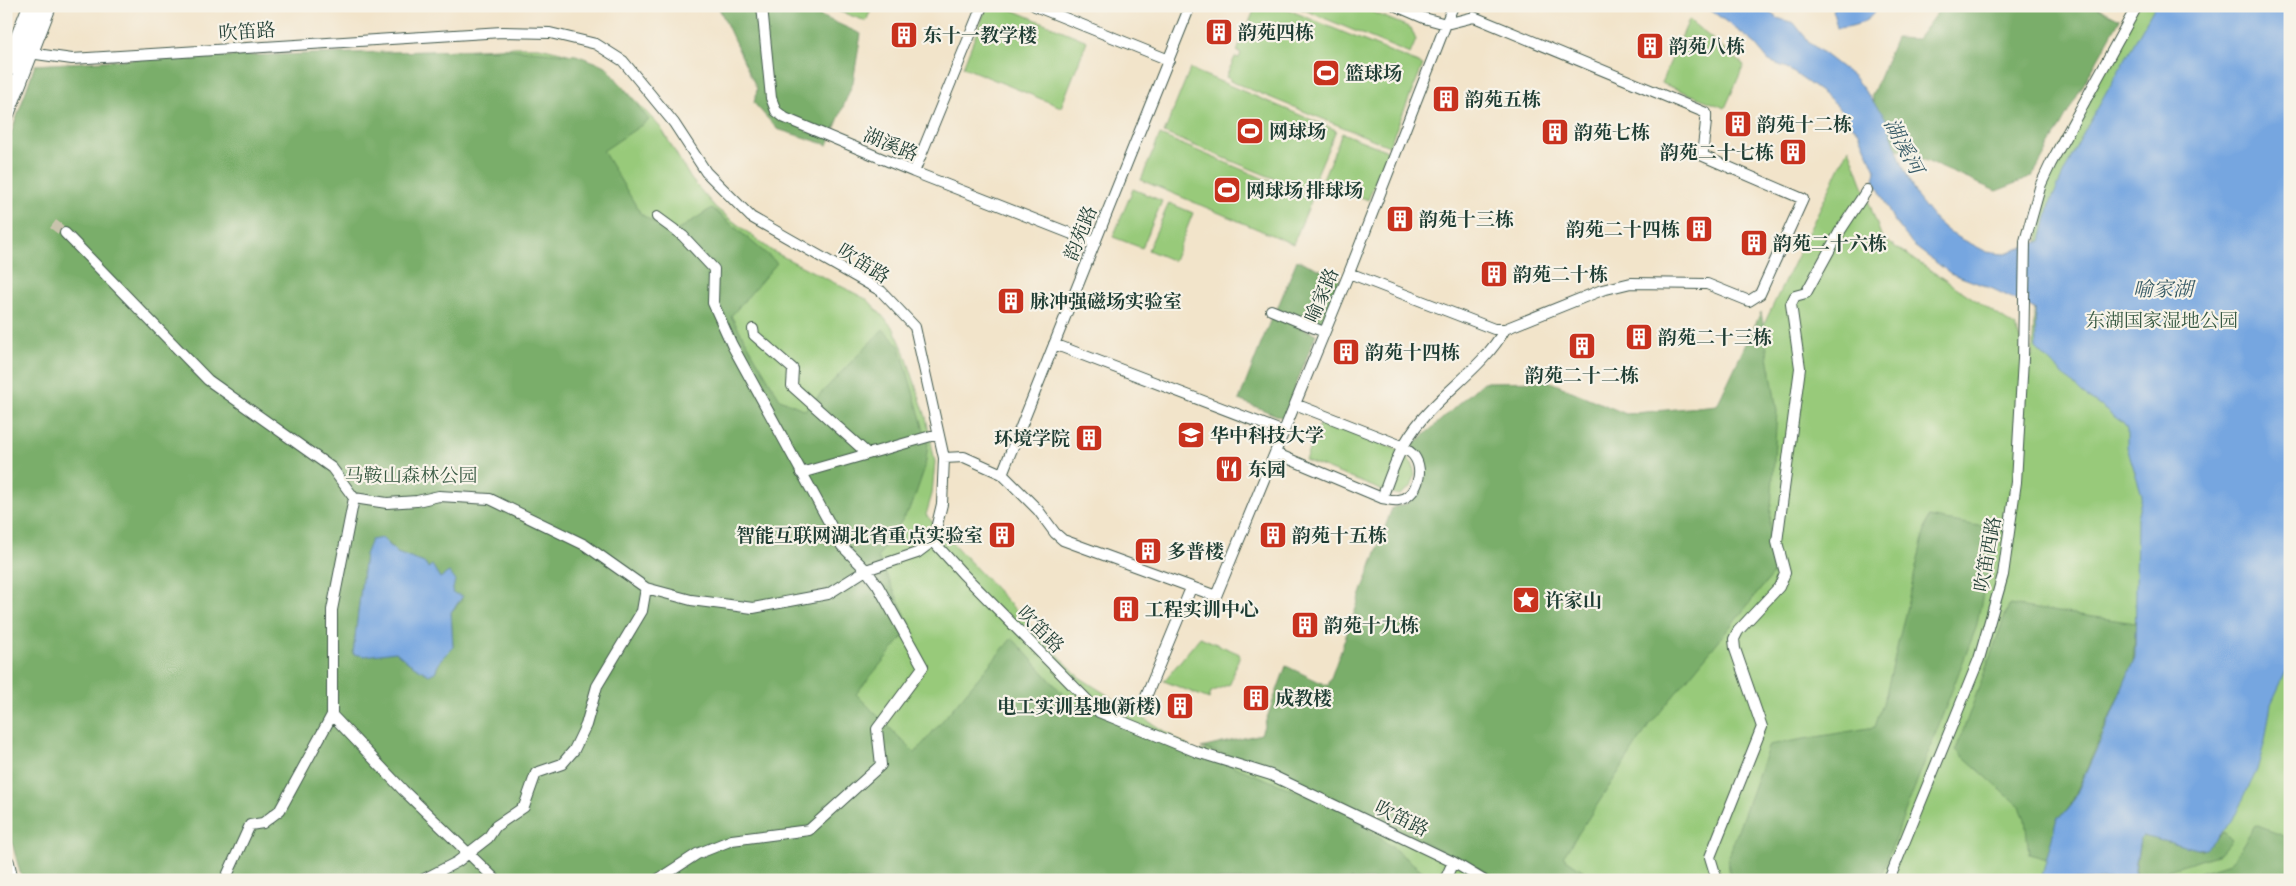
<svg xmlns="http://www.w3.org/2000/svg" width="2296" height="886" font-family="'Libre Bodoni','Noto Serif SC',serif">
<rect width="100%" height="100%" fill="#f7f3e8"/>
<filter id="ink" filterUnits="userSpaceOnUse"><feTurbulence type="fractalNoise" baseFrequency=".02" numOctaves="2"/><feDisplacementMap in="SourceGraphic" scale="10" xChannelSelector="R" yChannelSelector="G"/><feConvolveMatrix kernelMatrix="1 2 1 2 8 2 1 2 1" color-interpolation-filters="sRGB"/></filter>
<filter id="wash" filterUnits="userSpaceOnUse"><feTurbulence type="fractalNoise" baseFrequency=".0096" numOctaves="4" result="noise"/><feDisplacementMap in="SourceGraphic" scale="20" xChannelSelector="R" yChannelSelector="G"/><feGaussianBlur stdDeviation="1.12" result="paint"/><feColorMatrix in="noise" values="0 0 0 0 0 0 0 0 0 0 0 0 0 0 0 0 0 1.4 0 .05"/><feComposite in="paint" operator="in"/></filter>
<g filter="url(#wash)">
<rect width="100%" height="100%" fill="#f2e4ca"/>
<path fill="#98ca7a" stroke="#5c8457" d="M824 6H873L866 21Z
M987 6H1003L1087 41 1061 107 963 67Z
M1256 6H1279L1423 65 1389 146 1230 81V79L1226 77 1235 57 1239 58 1241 53 1237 52 1245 31 1249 33 1252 27 1248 25Z
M1295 6H1358L1411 28 1416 40 1410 54Z
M2136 6H2290V880H41L6 191 54 71 515 47H539L561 52 591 62 609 72 661 128 691 179 716 208 772 251 868 300 894 329 905 353 926 417 935 462 932 494 926 515 1079 677 1197 752 1264 738 1332 695 1625 418 1723 409 1849 148 1882 238 2016 327 2023 347 2032 358 2041 184Z
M1689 20 1744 65 1725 108 1661 83Z
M1190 69 1336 130 1309 193 1164 133Z
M1342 133 1388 151 1368 200 1322 181Z
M1160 135 1312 199 1293 244 1141 180Z
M1133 189 1162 201 1142 248 1113 237Z
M1169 203 1193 213 1174 261 1148 250Z
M1321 420 1403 452 1413 465 1415 476 1411 487 1400 495 1389 493 1305 460Z
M1200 637 1240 654 1230 684 1211 692 1209 699 1164 681Z"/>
<path fill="#7aae6a" stroke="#4c764f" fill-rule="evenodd" d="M718 6H799L861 34 853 82 828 145 777 129 754 103 757 89Z
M1942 6H2094L2120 19 2032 177 1996 191 1884 143 1872 95 1896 38 1917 39Z
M509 49 576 55 606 66 649 120 603 151 641 214 672 234 712 208 777 263 731 316 780 399 805 410 883 329 900 347 928 444 925 467 912 505 878 557 911 627 856 694 915 753 1012 638 1070 702 1344 810 1434 880H22L6 820V148L35 65 152 58ZM389 543 397 553 424 563 440 578 452 593 462 600 451 612 453 647 441 659 435 672 429 674 409 663 396 652 353 654 365 555Z
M1297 260 1340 278 1321 328 1277 309Z
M1761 312 1777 411 1769 542 1778 568 1648 727 1563 857 1597 880H1503L1261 764 1201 748 1261 734 1286 666 1328 686 1392 508 1408 503 1423 485 1424 465 1412 446 1483 382 1548 381 1626 414 1717 405Z
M1272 316 1316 334 1283 418 1239 400Z
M1928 517 1996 529 1976 628 1879 880H1730L1728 858 1769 745 1875 727 1886 694Z
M2009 605 2136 623 2133 664 2070 806 2066 812 2057 818 2047 859 2029 854 2025 819 2020 807 1956 750Z
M2255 825 2284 836 2290 841V880H2177L2229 863 2235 857Z
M2224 832 2232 840 2220 854 2168 870 2151 880H2142L2135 875 2140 839 2143 836 2202 850Z"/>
<path fill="#76a6e0" stroke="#4a728a" d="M1705 6H1761L1777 18 1794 23 1810 43 1854 77 1885 117 1905 171 1917 197 1936 221 1950 233 1987 252 2003 254 2041 241 2051 201 2077 145 2155 6H2290V663L2271 704 2265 741 2257 770 2232 822 2206 848 2198 849 2143 836 2140 839 2133 880H2041L2057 818 2066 812 2071 806 2104 733 2135 657 2137 519 2142 495 2127 447V429L2123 423 2082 393 2036 348 2035 309 1993 289 1950 273 1914 246 1893 219 1874 179 1876 172 1859 133 1832 100 1787 68 1769 61 1752 41Z
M1835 6H1877C1872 23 1852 27 1837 28L1833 11Z
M382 538 397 553 424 563 428 568 432 565 440 578 449 572 455 580 452 593 463 596 451 612 453 647 441 659 435 672 429 675 409 663 396 652 365 656 353 654 365 555 371 540Z"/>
</g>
<g filter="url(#ink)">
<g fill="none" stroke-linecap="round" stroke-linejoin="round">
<path stroke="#c8c3ac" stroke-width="10" stroke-dasharray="10 5" stroke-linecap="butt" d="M53 224 65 233"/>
<g stroke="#3f564a" stroke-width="12">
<path id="minor" d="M762 6 771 98 776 111 785 118 914 172 1095 243
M1035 6 1169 60
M29 53 72 59 502 32 550 33 596 44 623 61 674 123 706 172 751 217 881 291 915 327 944 458 942 504 933 541 962 573 1099 712 1197 752 1271 775 1453 862 1483 880
M914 172 982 6
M657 217 683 236 714 269 713 303 732 345 842 546 866 570 878 586 923 667 877 729 881 765 809 830 732 840 697 854 657 880
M65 233 208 380 332 468 354 498 387 503 417 501 439 496 490 499 585 545 646 588 691 600 753 608 828 594 866 570 917 553 933 541
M1349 273 1494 329H1505L1602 290 1631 283 1707 284 1749 301 1760 294 1803 199 1703 156C1702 141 1707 128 1706 113L1474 17 1446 24 1424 18 1396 6
M1271 310 1324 332
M753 329 754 335 793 369 792 386 868 454
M1054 344 1284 432
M1275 453 1382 498C1387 499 1393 501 1398 500 1417 497 1425 471 1414 456 1411 452 1405 449 1402 446L1295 404
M944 458 964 457 1002 474 1038 510 1055 533 1063 540 1216 596 1349 273 1453 6
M801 473 938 434
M1002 474 1190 6
M354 498 332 610V715L403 790 496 880
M1382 498C1393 468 1400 445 1422 419 1448 388 1485 365 1505 329
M1143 704 1191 588
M225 880 250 825 263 823 280 810 332 715
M422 880 457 862 488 838 496 826 524 807 536 773 562 764 574 750 586 725 597 686 642 611 646 588
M1445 880 1453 862
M1717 880 1710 857 1762 727 1735 649 1734 639 1738 631 1779 587 1785 573 1777 542 1800 368 1791 304 1795 296 1806 293 1840 231 1867 190
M1889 880 1979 659 2003 575 2016 482 2023 359 2025 241 2041 184 2051 163 2137 6"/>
</g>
<g stroke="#3f564a" stroke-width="18">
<path id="trunk" d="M6 70 31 6
M6 114 48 6
M6 863 10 880"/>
</g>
<use href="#minor" stroke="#fff" stroke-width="10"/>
<use href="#trunk" stroke="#fff" stroke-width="16"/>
</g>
</g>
<defs>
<g id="building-square" transform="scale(1.4375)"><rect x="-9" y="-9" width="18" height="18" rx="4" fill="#c8321e" stroke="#f7f3e8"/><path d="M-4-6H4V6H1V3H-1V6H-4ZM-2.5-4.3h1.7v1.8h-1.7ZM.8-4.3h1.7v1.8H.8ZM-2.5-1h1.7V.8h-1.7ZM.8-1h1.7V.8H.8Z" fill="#fff"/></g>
<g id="stadium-square" transform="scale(1.4375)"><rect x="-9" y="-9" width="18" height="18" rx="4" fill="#c8321e" stroke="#f7f3e8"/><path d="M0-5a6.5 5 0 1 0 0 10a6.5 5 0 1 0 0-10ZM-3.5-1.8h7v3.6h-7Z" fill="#fff"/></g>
<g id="university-square" transform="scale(1.4375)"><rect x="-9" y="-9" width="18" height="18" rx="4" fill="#c8321e" stroke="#f7f3e8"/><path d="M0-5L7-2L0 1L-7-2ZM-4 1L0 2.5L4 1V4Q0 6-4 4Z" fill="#fff"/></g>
<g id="restaurant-square" transform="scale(1.4375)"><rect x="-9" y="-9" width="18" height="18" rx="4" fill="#c8321e" stroke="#f7f3e8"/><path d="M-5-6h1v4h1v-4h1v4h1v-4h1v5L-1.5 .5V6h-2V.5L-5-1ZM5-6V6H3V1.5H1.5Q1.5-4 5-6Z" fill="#fff"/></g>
<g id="sight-square" transform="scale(1.4375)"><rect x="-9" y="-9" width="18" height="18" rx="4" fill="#c8321e" stroke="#f7f3e8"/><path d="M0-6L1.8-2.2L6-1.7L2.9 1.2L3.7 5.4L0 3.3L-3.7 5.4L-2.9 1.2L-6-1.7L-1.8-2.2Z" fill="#fff"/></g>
</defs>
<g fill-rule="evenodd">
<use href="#building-square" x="1219" y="32"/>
<use href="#building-square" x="904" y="35"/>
<use href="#building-square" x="1650" y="46"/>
<use href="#stadium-square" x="1326" y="73"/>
<use href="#building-square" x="1446" y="99"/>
<use href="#building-square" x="1738" y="124"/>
<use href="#stadium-square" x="1250" y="131"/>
<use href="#building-square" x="1555" y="132"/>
<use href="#building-square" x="1793" y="152"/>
<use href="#stadium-square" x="1227" y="190"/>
<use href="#building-square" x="1400" y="219"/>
<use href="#building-square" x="1699" y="229"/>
<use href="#building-square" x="1754" y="243"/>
<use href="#building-square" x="1494" y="274"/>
<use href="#building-square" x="1011" y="301"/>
<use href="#building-square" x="1639" y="337"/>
<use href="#building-square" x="1582" y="346"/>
<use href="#building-square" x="1346" y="352"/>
<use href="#university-square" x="1191" y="435"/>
<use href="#building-square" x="1089" y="438"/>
<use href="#restaurant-square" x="1229" y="469"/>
<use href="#building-square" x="1002" y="535"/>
<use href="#building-square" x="1273" y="535"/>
<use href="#building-square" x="1148" y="551"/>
<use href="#sight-square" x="1526" y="600"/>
<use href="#building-square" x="1126" y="609"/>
<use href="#building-square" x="1305" y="625"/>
<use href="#building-square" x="1256" y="698"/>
<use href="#building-square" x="1180" y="706"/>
</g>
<g text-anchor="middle" stroke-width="4.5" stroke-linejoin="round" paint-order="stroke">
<g font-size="19" fill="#1f3d34" stroke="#f7f3e8">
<text transform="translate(247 31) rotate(-4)" y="7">吹笛路</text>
<text transform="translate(891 144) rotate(22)" y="7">湖溪路</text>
<text transform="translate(1080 233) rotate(-68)" y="7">韵苑路</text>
<text transform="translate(864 263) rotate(32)" y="7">吹笛路</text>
<text transform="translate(1321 295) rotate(-67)" y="7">喻家路</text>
<text transform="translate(1987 554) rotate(-80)" y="7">吹笛西路</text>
<text transform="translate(1041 629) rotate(45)" y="7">吹笛路</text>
<text transform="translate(1402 818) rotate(26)" y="7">吹笛路</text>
</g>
<g font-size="19" font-weight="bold" fill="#1f3d34" stroke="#f7f3e8" text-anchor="start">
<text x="1238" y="39">韵苑四栋</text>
<text x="923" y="42">东十一教学楼</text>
<text x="1669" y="53">韵苑八栋</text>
<text x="1345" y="80">篮球场</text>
<text x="1465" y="106">韵苑五栋</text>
<text x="1757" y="131">韵苑十二栋</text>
<text x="1269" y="138">网球场</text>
<text x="1574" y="139">韵苑七栋</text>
<text x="1774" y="159" text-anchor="end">韵苑二十七栋</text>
<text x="1246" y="197">网球场 排球场</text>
<text x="1419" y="226">韵苑十三栋</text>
<text x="1680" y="236" text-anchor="end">韵苑二十四栋</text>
<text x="1773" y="250">韵苑二十六栋</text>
<text x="1513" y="281">韵苑二十栋</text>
<text x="1030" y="308">脉冲强磁场实验室</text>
<text x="1658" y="344">韵苑二十三栋</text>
<text x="1365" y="359">韵苑十四栋</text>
<text x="1582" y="382" text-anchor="middle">韵苑二十二栋</text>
<text x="1210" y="442">华中科技大学</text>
<text x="1070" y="445" text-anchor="end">环境学院</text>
<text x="1248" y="476">东园</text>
<text x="983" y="542" text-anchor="end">智能互联网湖北省重点实验室</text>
<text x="1292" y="542">韵苑十五栋</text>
<text x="1167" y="558">多普楼</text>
<text x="1545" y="607">许家山</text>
<text x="1145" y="616">工程实训中心</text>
<text x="1324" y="632">韵苑十九栋</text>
<text x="1275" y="705">成教楼</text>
<text x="1161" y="713" text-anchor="end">电工实训基地(新楼)</text>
</g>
<g font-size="19" fill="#375942" stroke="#f7f3e8">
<text x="2162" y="327">东湖国家湿地公园</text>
<text x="411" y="482">马鞍山森林公园</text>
</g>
<g font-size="20" font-style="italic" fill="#395c68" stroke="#f7f3e8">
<text transform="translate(1904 146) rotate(62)" y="7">湖溪河</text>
<text x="2163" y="296">喻家湖</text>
</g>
</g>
<rect width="2296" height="886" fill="none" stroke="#f7f3e8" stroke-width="25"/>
</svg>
